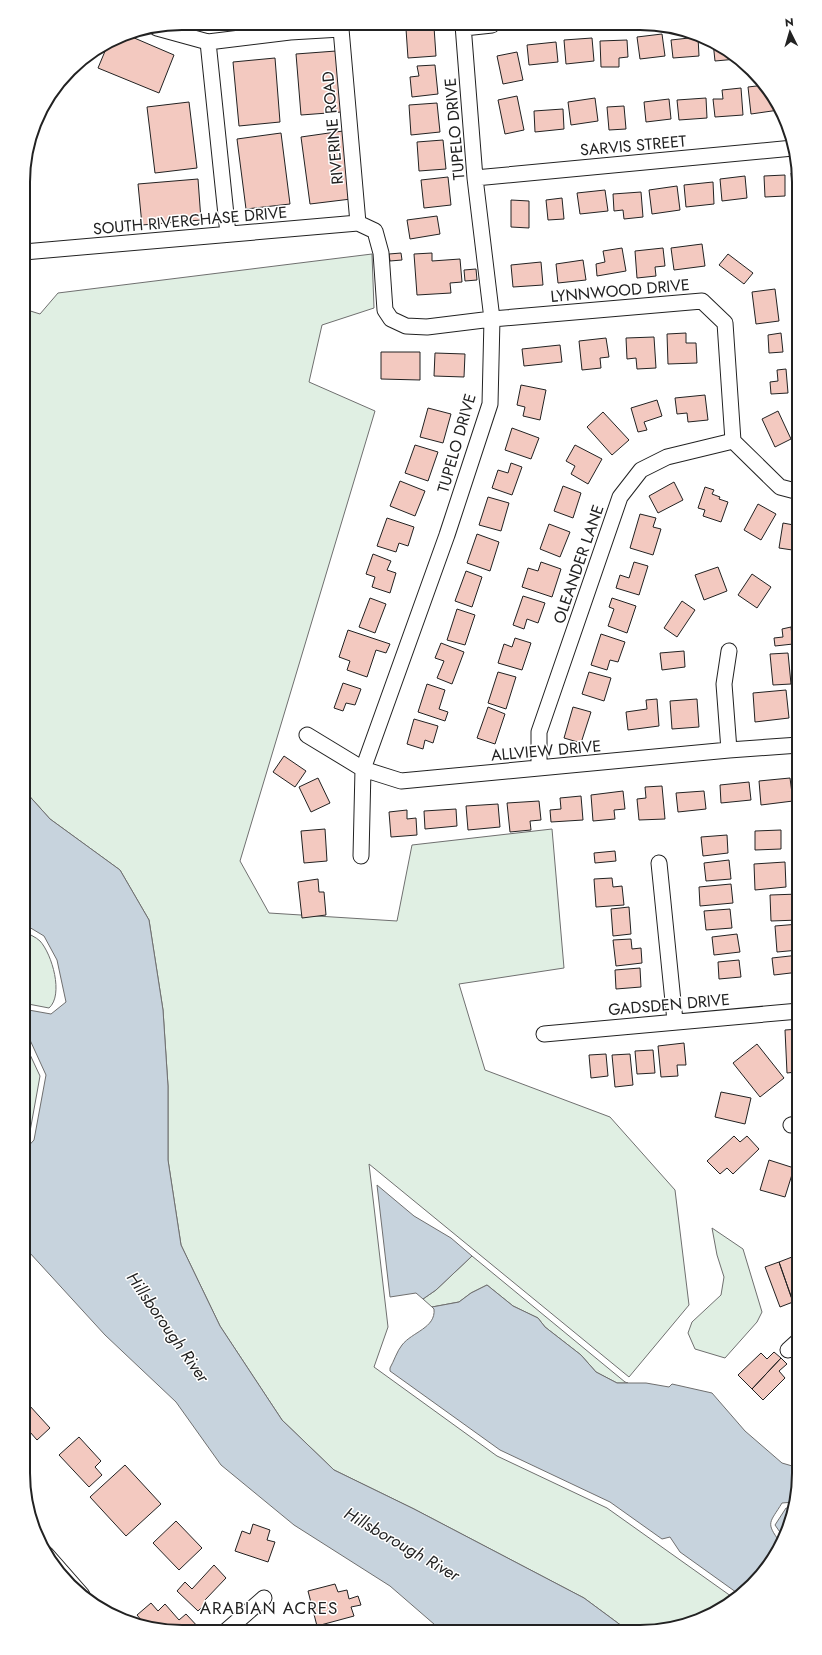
<svg xmlns="http://www.w3.org/2000/svg" width="822" height="1655" font-family="Jost,sans-serif">
<rect width="100%" height="100%" fill="#fff"/>
<path fill="#e0efe3" stroke="#6f6f6f" d="M372 254 374 308 322 325 309 382 375 411 240 861 269 913 397 921 412 845 552 829 564 968 459 984 485 1070 610 1117 675 1190 689 1305 629 1377 369 1164 388 1327 374 1367 497 1456 607 1508 735 1599C710 1622 663 1632 630 1632L584 1598 414 1509 334 1470 282 1420 220 1326 181 1245 168 1160V1086L163 1010 149 920 120 870 50 819 24 790V309L40 314 58 293Z
M24 931C28 934 36 937 40 941 52 954 64 995 49 1008L23 1003Z
M23 1045 26 1046 40 1076 29 1137 23 1143Z
M712 1228 743 1249 762 1312 757 1322 725 1358 695 1349 688 1333 692 1322 721 1295 724 1277 717 1255Z
M472 1256 625 1382 628 1383H617L596 1372 581 1355 545 1327 538 1318 513 1306 487 1285 471 1293 459 1302 432 1307 423 1299 436 1290Z"/>
<path fill="#c7d3dd" stroke="#6f6f6f" d="M24 790 50 819 120 870 149 920 163 1010 168 1086V1160L181 1245 220 1326 282 1420 334 1470 414 1509 584 1598 630 1632 442 1631 390 1586 294 1525 221 1465 176 1402 105 1335 29 1252 23 1240V1152L34 1140 46 1075 30 1040 23 1038V1009L51 1014 66 1002 57 960 44 936 24 924Z
M377 1185 414 1216 451 1238 472 1256 436 1290 423 1299 416 1293 390 1297Z
M487 1285 513 1306 538 1318 545 1327 581 1355 596 1372 617 1383H646L669 1387 672 1384 712 1393 745 1431 782 1463 799 1468V1483L794 1502 782 1503C770 1523 765 1522 780 1542 775 1565 755 1580 740 1595L680 1552 670 1537 662 1539 610 1502 500 1450 390 1371V1368C394 1361 397 1351 402 1345 412 1332 436 1328 434 1309L432 1307 459 1302 471 1293Z
M786 1508 793 1509 784 1538 775 1525Z"/>
<path fill="#f3c9c0" stroke="#222" d="M434 27 436 56 408 58 406 29Z
M125 34 174 55 159 93 98 68 108 44Z
M662 34 665 56 640 59 637 37Z
M698 37 699 56 673 58 671 40Z
M592 38 594 61 566 64 564 40Z
M627 40 628 57 619 58V67H601L600 41Z
M556 42 558 62 529 65 527 45Z
M713 42 737 58V59L715 61Z
M336 51 341 112 301 115 296 54Z
M517 52 523 80 503 84 497 56Z
M275 58 280 122 239 126 233 62Z
M435 65 438 94 412 97 410 77 419 76 417 66Z
M765 85 767 94H772L779 110 751 114 748 87Z
M741 88 743 115 715 117 713 99H723L722 90Z
M517 96 524 130 505 134 498 100Z
M595 98 598 121 571 125 568 102Z
M706 98 707 118 679 120 677 100Z
M669 99 671 119 646 122 644 102Z
M189 102 197 168 155 173 147 107Z
M437 103 440 132 411 135 409 105Z
M624 106 626 129 609 130 607 107Z
M563 109 564 129 535 132 534 111Z
M343 131 351 199 310 204 301 137Z
M281 133 290 204 246 209 237 139Z
M443 140 446 169 419 171 417 142Z
M791 173H797L799 193H793Z
M785 175V196L765 197 764 176Z
M745 176 747 198 722 201 720 179Z
M448 177 451 205 424 208 421 180Z
M198 179 201 220 142 225 138 184Z
M713 182 714 204 686 207 684 185Z
M677 186 680 210 652 214 649 190Z
M605 190 608 211 580 214 577 193Z
M641 192 643 217 624 219 623 210 614 211 613 194Z
M562 198 564 219 548 220 546 200Z
M511 200 529 201V228L511 227Z
M437 216 440 234 410 239 407 220Z
M702 244 705 266 674 270 671 248Z
M622 248 626 271 597 276 596 264 605 262 603 251Z
M663 248 665 266 655 267 656 276 637 278 635 251Z
M401 253 402 260 390 261 389 254Z
M432 253V261L460 259 462 282 450 283 451 293 417 295 414 254Z
M728 254 753 273 744 284 719 265Z
M583 260 586 280 558 283 556 264Z
M541 262 543 285 513 287 511 265Z
M476 269 477 280 465 281 464 270Z
M775 289 779 321 756 324 752 292Z
M686 333V343H696L697 363 668 364 667 334Z
M781 333 783 352 769 353 768 335Z
M654 337 656 368 637 369 636 358 627 359 626 338Z
M606 338 609 357 600 358 601 368 582 370 579 341Z
M560 345 562 362 524 366 522 349Z
M381 352H420V380L381 379Z
M435 353 465 354 464 377 434 376Z
M786 369 788 393 771 394 770 382 778 381 777 370Z
M521 385 546 390 540 420 523 416 525 407 517 405Z
M705 395 708 420 688 422 687 413 677 414 675 398Z
M657 400 662 416 644 422 647 430 638 432 631 408Z
M428 408 451 414 443 443 420 437Z
M778 411 791 439 775 447 762 419Z
M603 412 629 440 612 455 587 427Z
M512 428 539 438 531 459 505 450Z
M415 445 438 452 428 481 405 473Z
M575 445 602 459 588 484 571 474 575 466 566 461Z
M511 463 522 467 512 495 492 488 498 470 508 473Z
M400 481 425 491 415 516 390 506Z
M674 482 683 500 658 513 649 496Z
M563 486 581 493 573 518 554 511Z
M705 487 714 490 712 494 720 497 719 499 728 502 721 522 703 516 705 510 698 508Z
M488 497 509 503 501 531 479 525Z
M758 504 776 514 761 540 744 530Z
M640 514 656 518 653 527 661 529 653 555 630 548Z
M387 518 414 527 408 546 399 543 396 552 377 546Z
M783 523 799 526V551L779 548Z
M549 524 570 532 560 557 540 549Z
M477 534 499 542 490 571 467 563Z
M373 554 391 561 387 570 396 573 390 593 372 587 375 577 366 574Z
M541 562 561 569 552 597 522 587 528 568 538 571Z
M634 562 648 566 639 595 616 588 620 575 629 578Z
M718 567 727 591 704 600 695 575Z
M466 571 482 577 472 607 455 601Z
M752 574 771 587 757 608 738 595Z
M523 596 545 603 538 623 527 619 524 629 513 625Z
M370 598 386 604 375 633 359 627Z
M612 598 636 606 627 633 608 626 614 609 609 607Z
M682 601 695 610 677 637 664 628Z
M457 609 475 615 465 645 447 640Z
M791 627 793 644 775 646 774 638 783 637 782 629Z
M348 630 390 644 386 653 376 650 367 677 347 670 350 661 339 657Z
M601 634 625 642 618 662 610 660 607 670 591 665Z
M515 638 531 643 522 670 498 663 504 644 512 647Z
M441 643 464 652 452 684 437 678 444 661 435 658Z
M684 651 685 667 662 670 660 653Z
M788 653 791 684 773 685 770 654Z
M498 672 516 677 506 709 488 703Z
M589 672 611 678 604 701 582 694Z
M343 683 361 689 355 705 346 703 343 711 334 708Z
M427 684 445 690 439 709 448 712 445 721 418 712Z
M786 690 789 718 755 722 753 693Z
M657 699 659 726 628 730 626 712 647 709 646 700Z
M697 699 699 727 672 729 670 701Z
M488 707 505 714 495 744 477 738Z
M573 707 591 712 581 743 564 738Z
M414 719 438 726 433 743 425 740 423 749 407 744Z
M284 756 306 771 295 787 273 772Z
M318 778 330 803 311 812 299 787Z
M790 778 793 801 761 805 759 781Z
M749 782 751 800 721 803 720 785Z
M662 786 665 819 639 820 637 799 646 798 645 787Z
M623 791 625 809 614 810 615 819 593 821 591 795Z
M704 791 706 809 678 812 676 793Z
M581 796 583 820 551 822 550 810 561 809 560 798Z
M539 801 541 820 530 821 531 830 510 832 507 803Z
M498 804 500 827 468 830 466 806Z
M456 809 457 826 425 829 424 811Z
M407 810V819L416 818 417 835 391 837 389 812Z
M325 829 327 861 304 863 301 831Z
M781 830V849L755 850V831Z
M727 835 728 853 703 856 701 837Z
M615 851 616 861 595 863 594 853Z
M729 860 731 879 706 881 704 863Z
M785 862 786 887 755 890 754 864Z
M612 878 613 887 622 886 624 905 596 907 594 879Z
M318 879 319 892H324L326 915 302 918 298 882Z
M731 884 733 903 700 906 699 887Z
M799 894V920L771 921 770 895Z
M629 907 631 934 613 936 611 909Z
M730 909 732 928 706 930 704 911Z
M799 924V950L777 952 775 926Z
M737 934 740 952 714 955 712 937Z
M631 939 632 949 641 948 642 963 616 966 613 940Z
M799 955V972L774 975 772 958Z
M739 960 741 977 719 979 718 962Z
M640 968 641 987 616 989 615 970Z
M799 1029V1083H796V1072L787 1073 785 1030Z
M684 1043 686 1065H677L678 1076 661 1077 658 1046Z
M757 1044 784 1078 760 1097 733 1063Z
M653 1050 655 1073 637 1074 635 1051Z
M606 1054 608 1076 591 1078 589 1055Z
M630 1054 633 1085 615 1087 612 1055Z
M721 1092 751 1098 745 1124 715 1117Z
M734 1136 740 1142 747 1136 759 1149 733 1174 727 1168 720 1174 707 1161Z
M769 1160 794 1168 785 1197 760 1190Z
M799 1254V1275L792 1257Z
M792 1257 799 1275V1300L793 1302 779 1262Z
M779 1262 793 1302 780 1307 765 1267Z
M774 1352 781 1358 752 1389 738 1375 761 1353 767 1359Z
M781 1358 787 1364 779 1371 785 1378 763 1400 752 1389Z
M797 1366H799V1402H793Z
M29 1405 50 1428 37 1440 30 1432 23 1439V1410Z
M79 1437 101 1461 95 1467 102 1475 89 1487 59 1455Z
M125 1465 161 1504 126 1536 90 1497Z
M176 1521 202 1548 179 1570 153 1543Z
M253 1524 270 1530 267 1540 275 1542 268 1562 235 1551 242 1531 250 1534Z
M214 1565 226 1578 205 1600 207 1602 198 1611 177 1591 185 1582 192 1589Z
M335 1584 338 1592 347 1590 349 1599 358 1596 361 1605 351 1607 354 1616 317 1626 308 1591Z
M151 1603 158 1611 165 1604 179 1620 186 1614 200 1629 161 1631 147 1627 137 1615Z"/>
<g fill="none" stroke-linecap="round" stroke-linejoin="round">
<g stroke="#222" stroke-width="17">
<path id="minor" d="M157 28 208 42 290 32 341 29 358 223
M464 28 492 25
M208 42 228 234
M475 178 793 148
M24 252 358 223 375 231 381 253 385 310 391 319 406 326 427 327 492 319 702 301 725 323 733 441 780 487 799 492
M729 651 724 684 729 750
M307 735 363 769 401 781 729 750 799 745
M539 768V732L620 497 641 470 667 457 733 441
M361 856 363 769 447 535 490 404 492 319 475 178 463 25
M659 863 675 1021
M544 1034 799 1011
M791 1125 799 1123
M788 1350 799 1340
M46 1554 82 1595
M226 1631 264 1598"/>
</g>
<use href="#minor" stroke="#fff" stroke-width="15"/>
</g>
<g text-anchor="middle" stroke-width="3" stroke-linejoin="round" paint-order="stroke">
<g font-size="16" fill="#222" stroke="#fff">
<text transform="translate(332 128) rotate(-95)" y="6">RIVERINE ROAD</text>
<text transform="translate(454 129) rotate(-95)" y="6">TUPELO DRIVE</text>
<text transform="translate(633 145) rotate(-5)" y="6">SARVIS STREET</text>
<text transform="translate(190 220) rotate(-5)" y="6">SOUTH RIVERCHASE DRIVE</text>
<text transform="translate(620 290) rotate(-5)" y="6">LYNNWOOD DRIVE</text>
<text transform="translate(456 443) rotate(-74)" y="6">TUPELO DRIVE</text>
<text transform="translate(578 564) rotate(-71)" y="6">OLEANDER LANE</text>
<text transform="translate(546 750) rotate(-5)" y="6">ALLVIEW DRIVE</text>
<text transform="translate(669 1004) rotate(-5)" y="6">GADSDEN DRIVE</text>
</g>
<g font-size="17" font-style="italic" fill="#222" stroke="#fff">
<text transform="translate(168 1327) rotate(55)" y="6">Hillsborough River</text>
<text transform="translate(402 1544) rotate(30)" y="6">Hillsborough River</text>
</g>
<g font-size="17" letter-spacing="1" fill="#222" stroke="#fff">
<text x="269" y="1614">ARABIAN ACRES</text>
</g>
</g>
<path d="M0 0H822V1655H0ZM182 30H640A152 152 0 0 1 792 182V1473A152 152 0 0 1 640 1625H182A152 152 0 0 1 30 1473V182A152 152 0 0 1 182 30Z" fill="#fff" fill-rule="evenodd"/>
<path fill="none" stroke="#222" stroke-width="2" d="M182 30H640A152 152 0 0 1 792 182V1473A152 152 0 0 1 640 1625H182A152 152 0 0 1 30 1473V182A152 152 0 0 1 182 30Z"/>
<g transform="translate(790 32) rotate(355)" stroke="#ffffff" stroke-width="3" paint-order="stroke">
<path d="M0-3L7 15L0 10L-7 15Z" fill="#222222"/>
<text y="-6" font-size="11" font-weight="bold" text-anchor="middle" fill="#222222">N</text>
</g>
</svg>
